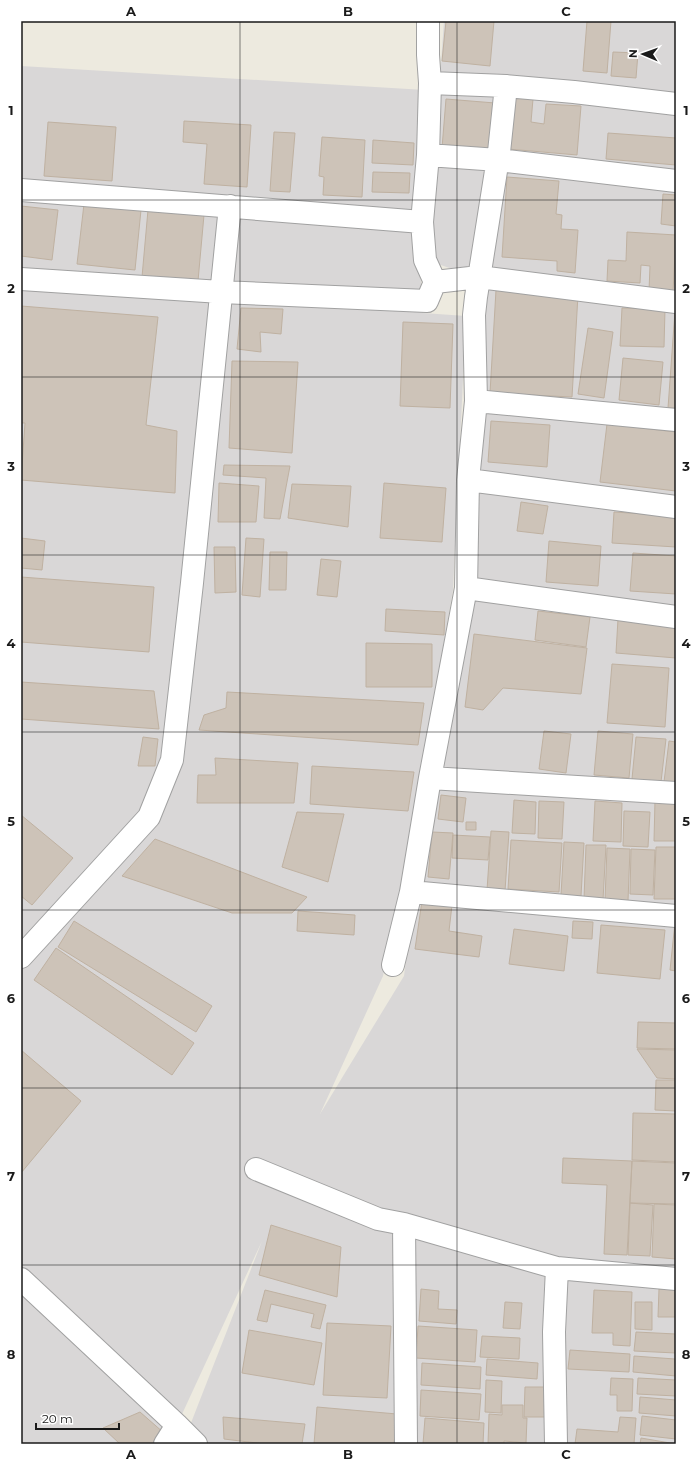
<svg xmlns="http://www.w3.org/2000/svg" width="697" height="1465" font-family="Montserrat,sans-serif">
<rect width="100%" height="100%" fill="#edeadf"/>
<path fill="#d9d7d7" d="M444 21H676V1444H205L189 1428 262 1241 177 1425 175 1444H21V66L425 90 418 237 423 313 466 316 453 590 402 883 383 976 320 1114 404 976 425 815 449 741 472 585 467 274 432 262 436 133Z"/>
<path fill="#cdc3b8" stroke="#bfb1a1" d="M446 21H494L490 66 442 61Z
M587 21H611L607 73 583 71Z
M613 52 638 53 636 78 611 76Z
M512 98 533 99 531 122 544 124 546 104 581 106 577 155 508 149Z
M446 99 495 103 491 152 442 148Z
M184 121 251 125 247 187 204 184 207 144 183 142Z
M48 122 116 127 112 181 44 176Z
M274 132 295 133 290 192 270 191Z
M608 133 676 138V165L606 159Z
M322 137 365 140 362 197 323 195 324 177 319 176Z
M373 140 414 143 413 165 372 163Z
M373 172 410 173 409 193 372 192Z
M507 177 559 181 556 214 562 215 561 229 578 230 575 273 557 271V261L502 257Z
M663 194 676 195V226L661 224Z
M84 204 141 210 135 270 77 264Z
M21 206 58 210 52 260 21 256Z
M148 210 204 215 198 281 142 277Z
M627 232 676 235 673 292 649 291 650 266 641 265 640 283 607 281 608 260 626 261Z
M496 290 578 295 572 397 490 393Z
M21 306 158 317 146 425 177 431 175 493 21 480 25 423H21Z
M241 308 283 309 281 334 260 332 261 352 237 349Z
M622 308 665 309 664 347 620 346Z
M675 311H676V408H668Z
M403 322 453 324 450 408 400 406Z
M588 328 613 332 604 398 578 394Z
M623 358 663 362 659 405 619 400Z
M232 361 298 362 292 453 229 448Z
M491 421 550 425 547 467 488 462Z
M607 424 676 432V491L600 482Z
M224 465 290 466 280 519 264 518 266 478 223 475Z
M219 483 259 486 256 522H218Z
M384 483 446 488 442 542 380 538Z
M292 484 351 486 348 527 288 518Z
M521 502 548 506 543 534 517 531Z
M614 512 676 516V547L612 543Z
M21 538 45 541 42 570 21 568Z
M246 538 264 539 260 597 242 595Z
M549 541 601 546 598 586 546 582Z
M214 547H235L236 592 215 593Z
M270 552H287L286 590H269Z
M633 553 676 556V594L630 591Z
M321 559 341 561 337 597 317 595Z
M21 577 154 587 149 652 21 642Z
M386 609 445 612 444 635 385 631Z
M538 611 590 617 586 647 535 640Z
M618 619 676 623V658L616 653Z
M474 634 587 648 581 694 503 688 483 710 465 707Z
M366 643 432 644V687H366Z
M612 664 669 668 665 727 607 723Z
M21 682 154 691 159 729 21 719Z
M227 692 424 703 418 745 199 730 204 715 226 708Z
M544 731 571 734 566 773 539 769Z
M598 731 633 734 629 778 594 775Z
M143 737 158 739 155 766H138Z
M636 737 666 739 661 782 632 779Z
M669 741 676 742V784L664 782Z
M215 758 298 763 294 803H197L198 775H216Z
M312 766 414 772 408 811 310 804Z
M441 795 466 798 463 822 438 819Z
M514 800 536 802 535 834 512 833Z
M655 800H676V841H654Z
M539 801 564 802 562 839 538 838Z
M595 801 622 803 621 842 593 841Z
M624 811 650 812 648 847 623 846Z
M297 812 344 814 328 882 282 867Z
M21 815 73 858 32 905 21 896Z
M466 822H476V830H466Z
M491 831 509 832 505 891 487 890Z
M432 832 453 833 449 879 428 877Z
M453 835 490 837 488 860 452 858Z
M155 839 307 897 292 913H232L122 876Z
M511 840 562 843 559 892 508 889Z
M564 842 584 843 581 896 561 895Z
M586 845H606L603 900 584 899Z
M656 847H676V899H654Z
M607 848 630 849 628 901 605 900Z
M631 849 655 850 653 895 630 894Z
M422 901 452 905 449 931 482 936 479 957 415 949Z
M298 911 355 915 354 935 297 931Z
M74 921 212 1006 196 1032 58 947Z
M573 921 593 922 592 939 572 938Z
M675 923H676V971L670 970Z
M601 925 665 930 660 979 597 973Z
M514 929 568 936 564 971 509 964Z
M56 948 194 1043 172 1075 34 980Z
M638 1022 676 1023V1049L637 1048Z
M637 1049 676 1050V1079L657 1078Z
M21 1050 81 1101 21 1173Z
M656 1080H676V1111L655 1110Z
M633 1113 676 1114V1162L632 1160Z
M563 1158 632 1161 627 1255 604 1254 607 1185 562 1183Z
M632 1161 676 1163V1204L630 1203Z
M630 1203 653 1205 650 1256 628 1255Z
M654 1204 676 1205V1259L652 1257Z
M271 1225 341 1247 337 1297 259 1275Z
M421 1289 439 1291 438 1309 457 1310 456 1324 419 1321Z
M659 1289 676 1290V1317H658Z
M265 1290 326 1305 320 1329 311 1327 314 1314 271 1304 267 1322 257 1320Z
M594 1290 632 1292 630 1346 613 1345V1333H592Z
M505 1302 522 1303 520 1329 503 1328Z
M635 1302H652V1330L635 1329Z
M327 1323 391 1326 387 1398 323 1395Z
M418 1326 477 1330 475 1362 416 1358Z
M249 1330 322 1343 314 1385 242 1373Z
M636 1332 676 1334V1353L634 1351Z
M482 1336 520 1338 519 1359 480 1357Z
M570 1350 630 1354 629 1372 568 1369Z
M634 1356 675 1359 676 1376 633 1372Z
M487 1359 538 1363 537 1379 486 1375Z
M422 1363 481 1367 480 1389 421 1385Z
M611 1378 633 1379 632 1411H617V1395H610Z
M638 1378 676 1380V1396L637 1394Z
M486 1380 502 1381 501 1413 485 1412Z
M525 1387H550V1417H524Z
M421 1390 481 1394 479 1420 420 1416Z
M640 1397 676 1400V1416L639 1413Z
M502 1405H523V1418H527L526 1443 504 1441V1444H488L489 1414 502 1415Z
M317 1407 397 1414 394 1444H314Z
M140 1412 164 1433 155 1444H120L103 1428Z
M642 1416 676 1420V1439L640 1435Z
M223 1417 305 1424 302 1444H265L224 1439Z
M620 1417 636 1418 634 1444H575L577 1429 618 1432Z
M425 1418 484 1423 483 1444H423Z
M641 1438 676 1444H640Z"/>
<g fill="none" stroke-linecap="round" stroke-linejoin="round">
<g stroke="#a1a1a1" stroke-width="24">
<path id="minor" d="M428 21V55L430 83
M676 104 574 92 506 86 430 83 428 155 422 222 425 260 435 282 479 277 676 302
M428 155 498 160 676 181
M21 190 422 222
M21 279 221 292 427 301 435 282
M476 401 676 420
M468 480 676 507
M466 588 676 617
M430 778 676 793
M411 892 676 916
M21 957 149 817 172 760 192 583 230 206
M393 965 411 892 430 778 466 588 468 480 476 401 474 315 476 297 499 152 506 86
M256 1169 378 1219 404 1224 557 1268 676 1279
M404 1224 406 1444
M21 1279 177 1425 196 1444
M165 1444 177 1425
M556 1444 554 1332 557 1268"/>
</g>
<use href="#minor" stroke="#fff" stroke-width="22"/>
</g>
<path fill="none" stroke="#1a1a1a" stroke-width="1" stroke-opacity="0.55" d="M240 21V1444M457 21V1444M21 200H676M21 377H676M21 555H676M21 732H676M21 910H676M21 1088H676M21 1265H676"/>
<rect width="697" height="1465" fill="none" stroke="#ffffff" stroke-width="44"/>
<g transform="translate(643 54) rotate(272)" stroke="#ffffff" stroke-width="3" paint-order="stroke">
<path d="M0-3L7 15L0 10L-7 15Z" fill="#1a1a1a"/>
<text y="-6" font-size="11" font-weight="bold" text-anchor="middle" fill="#1a1a1a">N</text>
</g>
<path d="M36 1423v6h83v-6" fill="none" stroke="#1a1a1a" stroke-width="2"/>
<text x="42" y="1423" font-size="12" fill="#1a1a1a" stroke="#ffffff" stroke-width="3" paint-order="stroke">20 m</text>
<rect x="22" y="22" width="653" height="1421" fill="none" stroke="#1a1a1a" stroke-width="1.5"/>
<g font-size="13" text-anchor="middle" font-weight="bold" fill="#1a1a1a">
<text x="131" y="16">A</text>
<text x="348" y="16">B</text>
<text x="566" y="16">C</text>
<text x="11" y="115">1</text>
<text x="686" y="115">1</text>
<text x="11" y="293">2</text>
<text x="686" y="293">2</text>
<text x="11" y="471">3</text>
<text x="686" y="471">3</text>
<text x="11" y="648">4</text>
<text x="686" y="648">4</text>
<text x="11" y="826">5</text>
<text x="686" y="826">5</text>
<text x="11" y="1003">6</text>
<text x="686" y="1003">6</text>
<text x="11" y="1181">7</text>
<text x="686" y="1181">7</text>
<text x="11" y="1359">8</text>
<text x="686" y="1359">8</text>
<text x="131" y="1459">A</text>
<text x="348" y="1459">B</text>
<text x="566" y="1459">C</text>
</g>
</svg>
